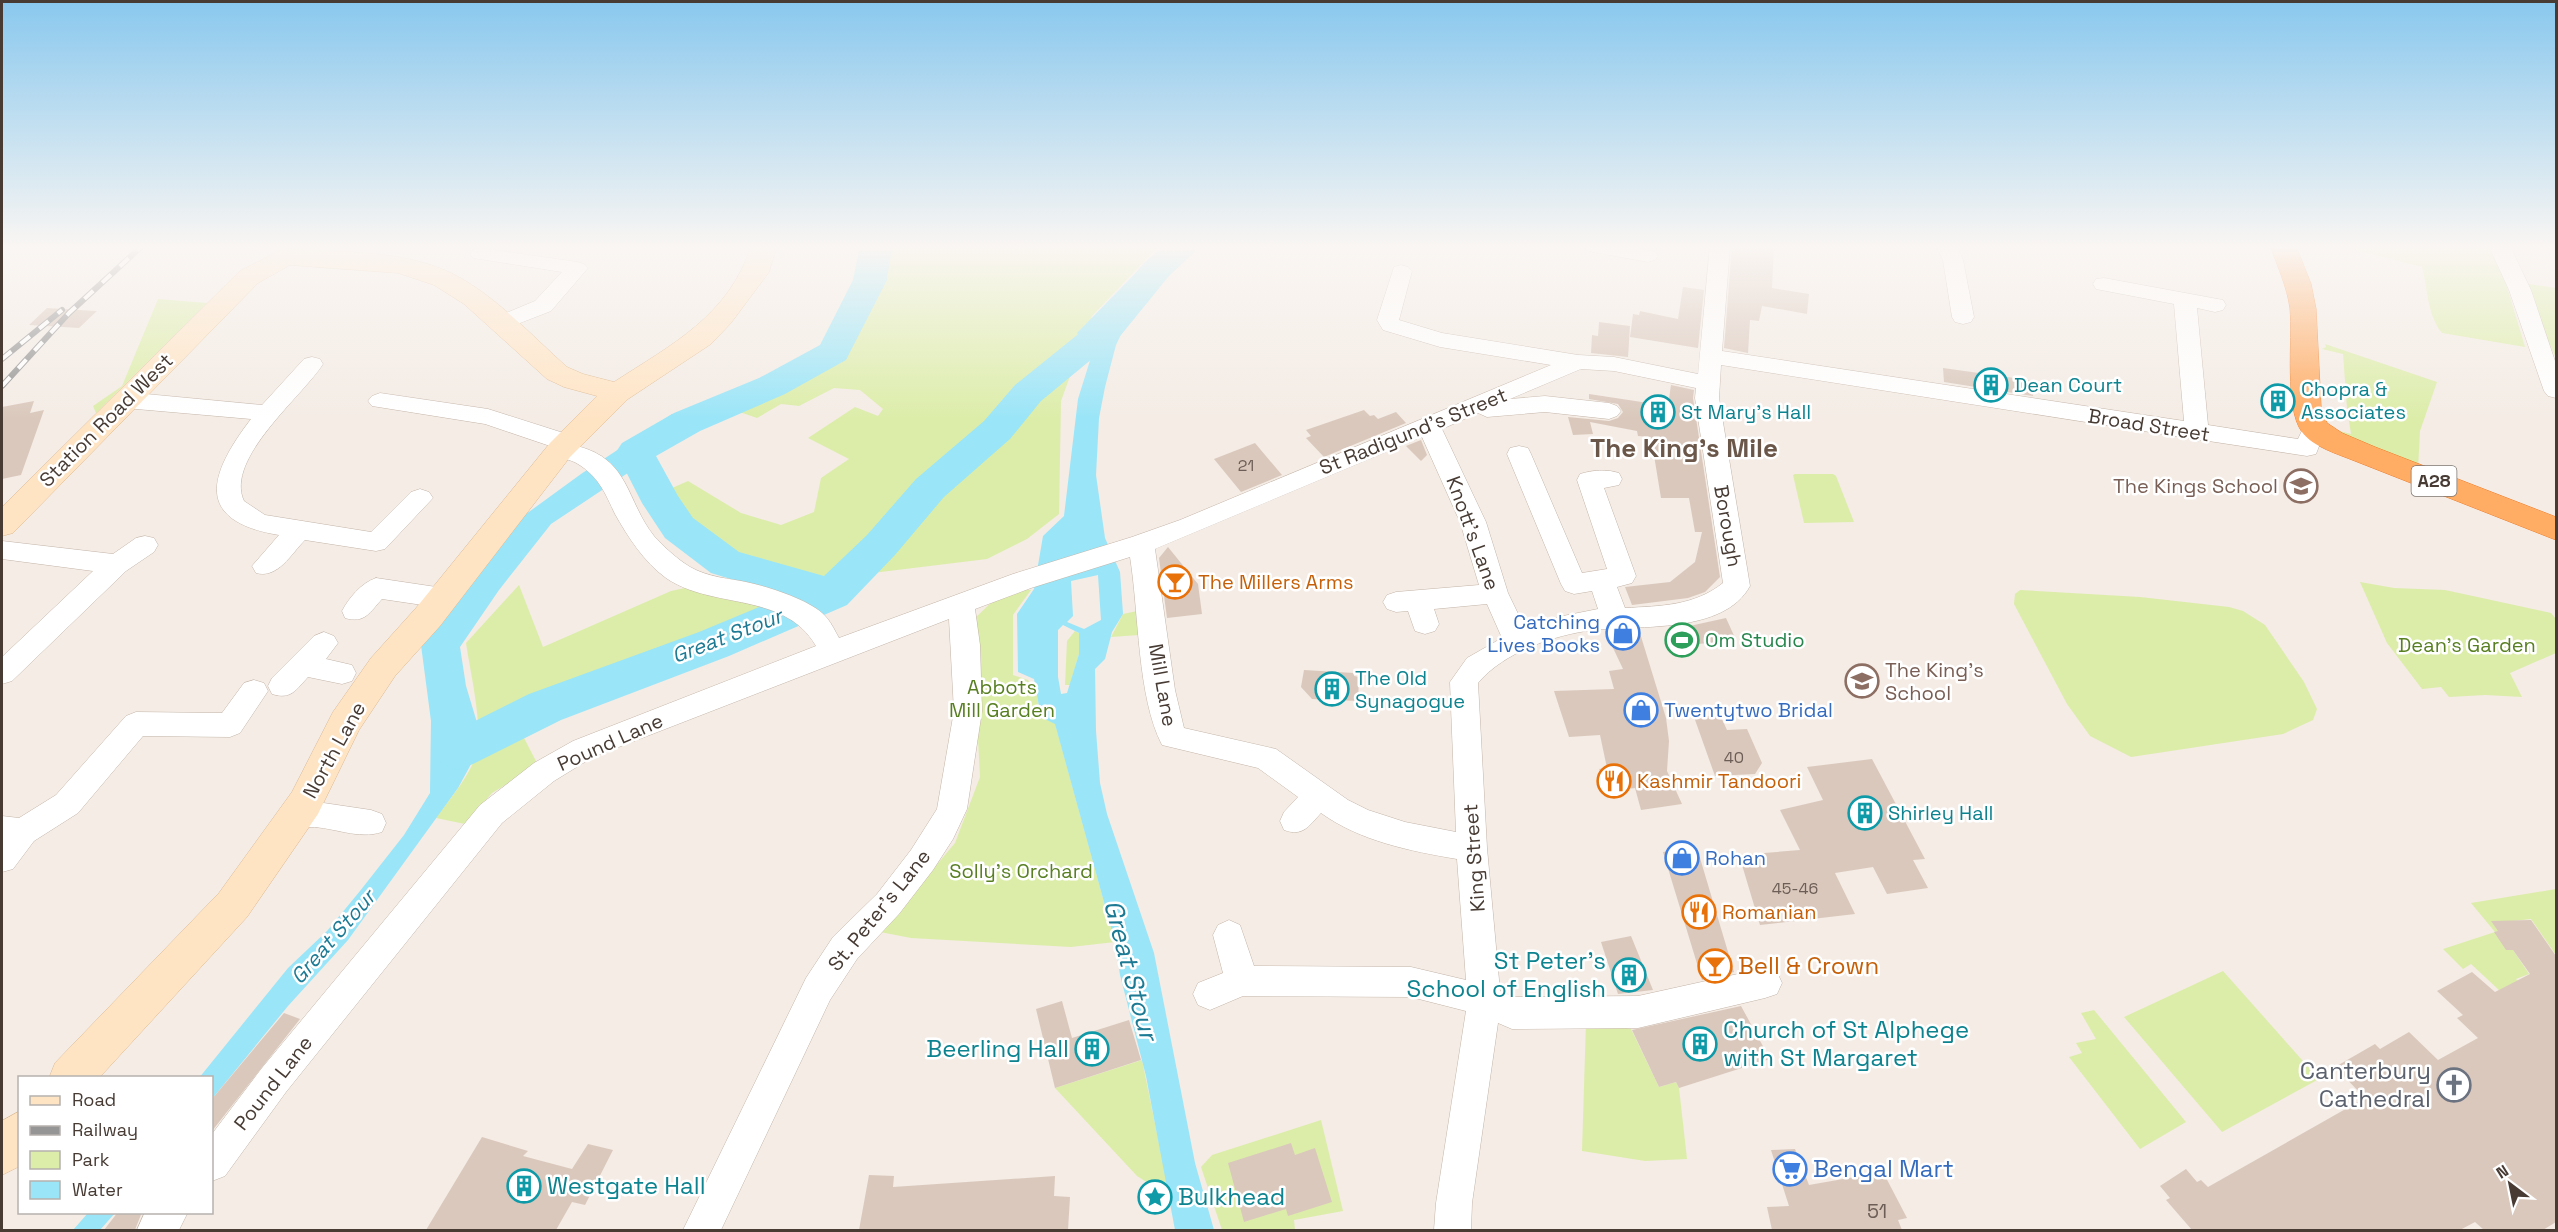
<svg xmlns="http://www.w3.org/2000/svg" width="2558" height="1232" font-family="'Space Grotesk',sans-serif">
<rect width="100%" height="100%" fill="#f4ece5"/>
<path fill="#dceda9" d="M883 246H1159L1092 316 1061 401 1059 514 1027 539 987 559 815 580 754 566 718 550 684 524 663 492 688 481 741 513 781 525 814 512 821 478 849 459 808 438 855 407 878 416 883 409 860 390 834 388 799 406 781 404 757 418 731 409 791 383 841 353 888 277Z
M2339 246H2492L2507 287 2525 347 2442 333C2427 314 2428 290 2422 267Z
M2523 283 2556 288V358Z
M158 299 207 303 96 413 93 406 122 386Z
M2325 344 2437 382 2420 431 2418 469 2335 430 2351 434 2347 408 2343 354 2322 349 2326 347Z
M1795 474H1833L1836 476 1854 522 1804 523 1793 475Z
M2360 582 2394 588 2445 590 2551 613 2556 619V653L2510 673 2522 697 2485 695 2449 697 2441 687 2422 689 2387 643Z
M519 585 543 647 671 591 694 586 800 613 523 736 538 765 492 793 465 824 436 818C448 801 470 776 476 755 484 729 470 671 466 643Z
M1018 589 1031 590 1013 615V675L1028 680 1037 696 1041 717 1055 723 1115 942 1071 947 911 938 880 932 955 843 980 777 972 621 997 597Z
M2020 590 2140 597 2229 607 2243 611 2265 625 2304 682 2317 709 2313 720 2283 734 2131 757 2090 736 2067 704 2014 604 2015 594Z
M1142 610 1139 635 1111 637 1123 614Z
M1075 631 1080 634 1079 654 1070 685H1065L1067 641Z
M2556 889V955L2531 919 2495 923 2529 974 2516 979 2533 996 2515 1005 2471 964 2463 969 2443 949 2495 932 2471 903Z
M2223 971 2319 1079 2222 1132 2124 1017Z
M2094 1010 2186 1122 2140 1149 2069 1057 2082 1053 2076 1043 2096 1039 2081 1013Z
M1586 1021 1631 1029 1659 1087 1676 1082 1679 1088 1687 1159 1645 1161 1582 1151Z
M1142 1060 1170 1197 1137 1176 1055 1088Z
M1321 1120 1343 1211 1294 1220 1295 1230H1222L1201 1167 1212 1155Z"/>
<path fill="#9ae5f8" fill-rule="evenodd" d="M1162 246H1199L1158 284 1129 318 1116 345 1105 387 1099 418 1096 475 1105 538 1120 572 1123 614 1112 632 1105 659 1095 669 1096 731 1100 783 1107 814 1154 953 1195 1163 1214 1230H1175L1146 1076 1120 975 1115 942 1055 724 1041 717 1034 679 1018 672 1017 614 1034 589 1043 536 1064 516 1078 399 1092 354 1077 333ZM1098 575 1101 620 1084 629 1067 622 1073 616 1071 581ZM1063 625 1079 633V654L1067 693 1061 694 1058 677V630Z
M672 414 697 427 551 524 499 590 460 647 466 686 478 726 476 755 458 788 348 940 288 1006 212 1099V1078H199L288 968 327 931 360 891 404 835 430 793 431 721 421 645 522 517 581 474Z
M88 1213V1212L115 1213 100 1230H73Z"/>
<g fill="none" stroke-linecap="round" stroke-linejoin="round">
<path fill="#9ae5f8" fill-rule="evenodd" d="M860 246H892L887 280 846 360 785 394 700 431 656 456 678 496 693 518 739 552 824 576 867 535 916 479 984 421 1015 385 1097 319 1145 262 1165 246H1201L1169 276 1121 335 1041 401 1010 439 944 497 895 555 847 605 729 656 561 720 473 764 457 770 441 764 434 751 441 738 529 694 699 632 786 596 711 573 665 538 642 503 616 452 622 443 674 413 759 378 820 345 853 280Z"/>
</g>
<path fill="#dac8bc" d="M1732 246H1774L1772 288 1809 294 1807 314 1762 306 1759 321 1750 320 1748 353 1724 348Z
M1683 287 1704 290 1698 348 1630 337 1633 314 1639 315 1640 311 1678 319Z
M47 308 97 311 79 328 29 325Z
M1599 322 1630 326 1628 357 1591 353 1592 335 1598 336Z
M1943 368 2035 381 2033 396 1944 382Z
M1671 385 1694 390 1693 398 1720 577 1705 592 1688 598 1632 605 1625 587 1670 582 1695 562 1702 532H1695L1689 498H1661L1651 437 1638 436 1637 431 1590 422 1593 434 1573 435 1568 417 1609 421 1618 418 1623 412 1618 404 1589 399V394L1668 406Z
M34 401 30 413 44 410 21 475 2 479V407Z
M1364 410 1370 416 1374 415 1378 419 1396 412 1406 423 1389 430 1384 425 1389 430 1324 457 1306 438 1311 436 1306 430Z
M1421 440 1427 455 1421 461 1406 446Z
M1255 443 1282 475 1241 492 1214 459Z
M1168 547 1198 584 1202 614 1167 618 1159 558Z
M1726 618 1736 640 1670 647 1685 627Z
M1639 630 1666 718 1669 741 1667 771 1682 804 1641 810 1635 788 1611 791 1599 769 1607 768 1600 735 1569 737 1554 691 1614 689 1609 671 1623 669 1605 631Z
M1304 670 1354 673V676L1359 677 1358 701 1312 699 1301 687Z
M1720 715 1727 730 1747 729 1762 763 1755 774 1715 776 1694 717Z
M1872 759 1925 859 1913 860 1928 888 1887 894 1873 867 1835 873 1855 914 1760 925 1739 855 1800 850 1780 810 1823 800 1807 767Z
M1697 848 1734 972 1702 980 1663 852Z
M2531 920 2556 956V1222L2543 1230H2484L2475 1222 2460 1230H2192L2166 1200 2170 1198 2160 1186 2186 1169 2197 1182 2201 1180 2208 1187 2365 1098 2335 1067 2375 1044 2380 1049 2409 1032 2438 1060 2478 1038 2457 1018 2463 1015 2437 991 2472 972 2495 992 2530 974 2513 950H2506L2494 932 2498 931 2491 921Z
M1631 936 1653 990 1618 994 1601 942Z
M1062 1001 1072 1038 1129 1020 1141 1060 1055 1088 1036 1009Z
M1741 1006 1770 1059 1679 1088 1676 1082 1659 1087 1632 1030Z
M284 1013 300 1019 212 1131V1099Z
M482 1137 528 1151 523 1156 572 1169 588 1144 613 1150 585 1205 572 1202 556 1230H426Z
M1291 1143 1295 1155 1315 1148 1332 1202 1288 1216 1286 1209 1244 1222 1228 1163Z
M1795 1149 1809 1185 1883 1172 1907 1218 1898 1220 1902 1230H1772L1767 1207 1789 1206 1771 1150Z
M869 1175 894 1176 893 1187 1055 1176 1054 1196 1070 1197 1068 1230H859Z
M118 1212H142L135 1230H104Z"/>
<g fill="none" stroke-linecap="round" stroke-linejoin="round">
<g stroke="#c4b5a9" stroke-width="1">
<path id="street" d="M1583 246H1630L1655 252 1658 256 1655 260 1648 262 1593 252 1586 250Z
M1710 246H1730L1722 351 2184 421 2174 304 2096 289 2093 284 2096 279 2104 278 2223 300 2226 305 2223 310 2215 312 2197 308 2208 425 2298 439 2306 422 2314 420 2322 422 2326 428 2316 454 2307 456 2202 440 2197 441 2188 438 1721 365 1719 398 1750 586C1724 634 1639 625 1593 630 1554 635 1504 652 1478 683L1487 848 1500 991 1514 997 1638 996 1765 968 1777 972 1782 983 1777 994 1765 998 1638 1028 1512 1029 1498 1023 1472 1203 1471 1230H1434L1436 1203 1466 1011 1411 997 1243 996 1210 1010 1198 1005 1193 994 1198 983 1223 973 1213 935 1218 925 1229 920 1240 925 1254 966 1411 967 1466 980 1457 859C1410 851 1360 841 1321 813 1309 826 1303 837 1284 830L1280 821 1284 812 1298 797 1258 768 1162 745C1137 697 1139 612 1130 557L1031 588 975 609 980 645 982 711 967 809 953 839 933 870 899 914 857 959 830 1000 721 1230H683L806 978 833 937 877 894 911 850 937 809 954 711 949 619 593 757 554 781 502 823 286 1092 225 1176 212 1181V1134L262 1068 480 805 534 763 573 741 816 646C784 591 713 610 666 578 644 562 628 537 615 514 605 493 599 477 578 464 570 459 560 458 551 456L548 450 550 446 485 424 372 406 368 401 372 396 380 393 488 409 576 437 579 443 577 446C630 459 626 501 654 536 662 545 674 556 684 563 700 575 722 578 741 581 763 585 813 600 827 618 832 624 835 631 839 638L1013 574 1132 537 1180 520 1551 365 1440 347 1383 330 1377 320 1394 267 1401 265 1408 267 1412 271 1399 320 1442 333 1578 355 1614 357 1698 374ZM1581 369 1614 371 1696 388 1695 398 1723 583C1694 606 1661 606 1625 608L1617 587 1632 583 1636 576 1604 488 1619 485 1622 479 1619 473C1606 469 1593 470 1580 474L1577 480 1607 569 1582 573 1531 454 1528 448 1519 446 1510 448 1507 454 1561 584 1565 591 1574 594 1592 591 1598 609 1563 616 1525 628 1508 593 1486 522 1442 429 1478 413 1487 417 1545 412 1609 419 1617 416 1621 411 1617 406 1609 403 1545 396 1510 399ZM1422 437 1460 522 1479 585 1396 592 1387 595 1383 602 1387 609 1396 612 1408 611 1415 631 1425 634 1435 631 1439 624 1434 609 1487 604 1502 638 1467 658 1450 682 1456 832 1405 822 1368 810 1348 800 1276 749 1184 728 1175 690 1155 549Z
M1936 246H1957L1963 260 1974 317 1971 322 1963 324 1955 322 1952 317 1943 260Z
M2489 246H2510L2531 290 2556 364V398L2548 396 2544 391 2509 290Z
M480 248 577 262 584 264 588 268 551 311 502 330 494 328 491 323 494 318 535 301 562 272 473 258 470 254 473 250Z
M312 357 320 359 323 364C303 396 224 459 244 501L265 515 371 532 411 492 420 489 429 492 433 498 385 549 376 551 305 540C291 554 278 579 256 573L252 566 279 535C193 521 209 474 251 419L125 408 117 405 113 400 117 395 125 392 262 405 304 359Z
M145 536 154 538 158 545 154 552 126 571 12 681 2 684V657L93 571 2 559V541L113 554 136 538Z
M376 578 443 588 452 591 456 598 452 605 443 608 382 599C370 612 365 624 345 618L342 611C349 598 361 583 376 578Z
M324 632 334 636 338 643 326 659 352 665 356 673 352 681 342 684 308 677C296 690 291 700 272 694L268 686 272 678 314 636Z
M254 680 264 683 268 691 240 733 230 737 143 736 78 813 34 841 13 869 2 872V816L19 818 56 795 126 716 136 712 222 713 244 683Z
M310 801 371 810 382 814 386 823 382 832C358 840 334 827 310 827 300 827 296 828 286 825L282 816 286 807Z
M145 1212H188L179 1230H137Z"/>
</g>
<g stroke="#dcb991" stroke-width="1">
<path id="secondary" d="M751 246H777L769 272 731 323 711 344 628 399 570 457 440 626 395 676 359 730 318 814 247 917 99 1078H49L55 1063 219 893 292 792 333 712 371 658 416 608 550 443 597 396 564 387 547 379 464 304 434 285 398 273 290 265 258 283 13 533 2 536V507L240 271 277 252 286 249C340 253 403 249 453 274 496 296 531 335 567 367L583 374 614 382C671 345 729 316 751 246Z
M20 1111V1166L2 1175V1121Z"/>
</g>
<g stroke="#ee7a25" stroke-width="1">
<path id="highway" d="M2270 246H2296L2311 284 2316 309 2321 407 2327 423 2342 433 2375 447 2556 517V540L2355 461C2338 454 2313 447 2302 432 2284 407 2293 340 2290 308 2287 287 2278 267 2270 246Z"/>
</g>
<use href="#street" fill="#fff" fill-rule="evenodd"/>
<use href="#secondary" fill="#ffe4c4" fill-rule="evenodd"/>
<use href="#highway" fill="#ffac65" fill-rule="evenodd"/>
<g stroke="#959595" stroke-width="6">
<path id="rail" d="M2 359 62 310
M2 386 69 313 142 246"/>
</g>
<use href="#rail" stroke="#fff" stroke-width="4" stroke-dasharray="12" stroke-linecap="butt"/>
</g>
<linearGradient id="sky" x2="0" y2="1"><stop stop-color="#89c8ee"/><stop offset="0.59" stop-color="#faf6f3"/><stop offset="1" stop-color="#faf6f3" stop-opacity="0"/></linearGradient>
<rect width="2558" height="419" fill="url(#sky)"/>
<defs>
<g id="building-ring" transform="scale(1.725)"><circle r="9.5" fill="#fff" stroke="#0f9aa8" stroke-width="1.5"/><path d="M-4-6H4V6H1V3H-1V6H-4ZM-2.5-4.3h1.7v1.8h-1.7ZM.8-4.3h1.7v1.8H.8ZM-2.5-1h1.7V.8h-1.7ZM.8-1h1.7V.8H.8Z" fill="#0f9aa8"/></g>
<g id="school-ring" transform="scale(1.725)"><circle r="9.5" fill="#fff" stroke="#8d6e63" stroke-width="1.5"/><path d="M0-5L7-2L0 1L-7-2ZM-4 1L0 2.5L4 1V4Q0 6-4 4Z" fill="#8d6e63"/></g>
<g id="bar-ring" transform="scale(1.725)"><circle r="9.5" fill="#fff" stroke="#e8710a" stroke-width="1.5"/><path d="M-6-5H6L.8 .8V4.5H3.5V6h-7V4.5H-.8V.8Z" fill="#e8710a"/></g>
<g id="shop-ring" transform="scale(1.725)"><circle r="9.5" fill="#fff" stroke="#3f7fe0" stroke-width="1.5"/><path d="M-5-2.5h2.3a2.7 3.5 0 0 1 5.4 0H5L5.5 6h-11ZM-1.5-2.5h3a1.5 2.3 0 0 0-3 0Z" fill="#3f7fe0"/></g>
<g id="stadium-ring" transform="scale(1.725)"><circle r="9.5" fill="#fff" stroke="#2e9e5b" stroke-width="1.5"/><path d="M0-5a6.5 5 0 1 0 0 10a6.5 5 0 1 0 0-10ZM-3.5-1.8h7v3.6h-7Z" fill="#2e9e5b"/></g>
<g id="restaurant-ring" transform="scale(1.725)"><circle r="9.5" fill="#fff" stroke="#e8710a" stroke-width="1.5"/><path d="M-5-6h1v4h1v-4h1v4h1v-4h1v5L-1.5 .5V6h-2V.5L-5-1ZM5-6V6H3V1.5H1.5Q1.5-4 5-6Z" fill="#e8710a"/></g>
<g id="church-ring" transform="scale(1.725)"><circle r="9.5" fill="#fff" stroke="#6b7280" stroke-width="1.5"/><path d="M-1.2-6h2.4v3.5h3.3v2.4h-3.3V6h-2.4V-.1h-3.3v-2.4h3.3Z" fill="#6b7280"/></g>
<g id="supermarket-ring" transform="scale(1.725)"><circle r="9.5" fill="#fff" stroke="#3f7fe0" stroke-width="1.5"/><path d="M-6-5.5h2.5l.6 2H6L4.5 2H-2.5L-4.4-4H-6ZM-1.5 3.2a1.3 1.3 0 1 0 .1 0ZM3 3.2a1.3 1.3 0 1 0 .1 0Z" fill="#3f7fe0"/></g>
<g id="sight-ring" transform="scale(1.725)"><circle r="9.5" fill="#fff" stroke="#0f9aa8" stroke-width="1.5"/><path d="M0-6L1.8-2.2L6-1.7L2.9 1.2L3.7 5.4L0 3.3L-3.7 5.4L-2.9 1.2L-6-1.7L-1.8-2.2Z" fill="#0f9aa8"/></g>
</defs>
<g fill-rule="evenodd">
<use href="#building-ring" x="1991" y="385"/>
<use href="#building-ring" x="2278" y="401"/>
<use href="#building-ring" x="1658" y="412"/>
<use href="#school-ring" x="2301" y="486"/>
<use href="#bar-ring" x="1175" y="582"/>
<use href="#shop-ring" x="1623" y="633"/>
<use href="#stadium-ring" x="1682" y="640"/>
<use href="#school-ring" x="1862" y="681"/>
<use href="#building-ring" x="1332" y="689"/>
<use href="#shop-ring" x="1641" y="710"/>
<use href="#restaurant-ring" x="1614" y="781"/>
<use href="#building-ring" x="1865" y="813"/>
<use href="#shop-ring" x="1682" y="858"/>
<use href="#restaurant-ring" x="1699" y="912"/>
<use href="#bar-ring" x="1715" y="966"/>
<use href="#building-ring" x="1629" y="975"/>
<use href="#building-ring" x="1700" y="1044"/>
<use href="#building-ring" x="1092" y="1049"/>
<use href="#church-ring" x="2454" y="1085"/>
<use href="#supermarket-ring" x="1790" y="1169"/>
<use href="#building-ring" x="524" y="1186"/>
<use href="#sight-ring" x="1155" y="1197"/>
</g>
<g text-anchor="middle" stroke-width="5" stroke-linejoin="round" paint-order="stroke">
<g font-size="16" fill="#6c5e56">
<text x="1246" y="471">21</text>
<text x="1734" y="763">40</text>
<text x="1795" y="894">45-46</text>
</g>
<rect fill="#fff" stroke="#7e7671" stroke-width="1.5" x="2411.5" y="466" width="45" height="30" rx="4.5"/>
<g font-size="18" font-weight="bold" fill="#473b34">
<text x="2434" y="487">A28</text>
</g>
<g font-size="20" fill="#0d838f" stroke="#fff" text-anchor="start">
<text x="2014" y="392">Dean Court</text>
<text x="2301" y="396">Chopra &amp;<tspan x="2301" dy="23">Associates</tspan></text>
<text x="1681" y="419">St Mary's Hall</text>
<text x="1355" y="685">The Old<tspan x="1355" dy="23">Synagogue</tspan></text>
<text x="1888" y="820">Shirley Hall</text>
</g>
<g font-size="20" fill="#473b34" stroke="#fff">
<text transform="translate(106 420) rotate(-45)" y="7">Station Road West</text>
<text transform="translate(2149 425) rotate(9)" y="7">Broad Street</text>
<text transform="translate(1413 431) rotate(-22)" y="7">St Radigund's Street</text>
<text transform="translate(1728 526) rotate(80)" y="7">Borough</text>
<text transform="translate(1473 533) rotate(70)" y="7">Knott's Lane</text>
<text transform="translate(1163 685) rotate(80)" y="7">Mill Lane</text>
<text transform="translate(610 742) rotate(-24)" y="7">Pound Lane</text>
<text transform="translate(334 750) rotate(-61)" y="7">North Lane</text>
<text transform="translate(1474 858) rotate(-94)" y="7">King Street</text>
<text transform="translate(879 910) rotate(-51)" y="7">St. Peter's Lane</text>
<text transform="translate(273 1083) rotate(-52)" y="7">Pound Lane</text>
</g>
<g font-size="20" fill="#785e54" stroke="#fff" text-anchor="end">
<text x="2278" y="493">The Kings School</text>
<text x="1885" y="677" text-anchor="start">The King's<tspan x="1885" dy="23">School</tspan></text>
</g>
<g font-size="20" fill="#c56008" stroke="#fff" text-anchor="start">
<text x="1198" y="589">The Millers Arms</text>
<text x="1637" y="788">Kashmir Tandoori</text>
<text x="1722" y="919">Romanian</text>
</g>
<g font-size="20" fill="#366cbe" stroke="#fff" text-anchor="start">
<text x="1600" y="629" text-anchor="end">Catching<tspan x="1600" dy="23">Lives Books</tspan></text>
<text x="1664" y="717">Twentytwo Bridal</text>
<text x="1705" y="865">Rohan</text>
</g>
<g font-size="20" fill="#27864d" stroke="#fff" text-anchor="start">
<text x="1705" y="647">Om Studio</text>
</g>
<g font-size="20" fill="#587f21" stroke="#fff">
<text x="2467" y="652">Dean's Garden</text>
<text x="1002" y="694">Abbots<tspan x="1002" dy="23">Mill Garden</tspan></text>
<text x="1021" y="878">Solly's Orchard</text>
</g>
<g font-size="20" fill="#6c5e56">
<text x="1877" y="1218">51</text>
</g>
<g font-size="21" font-style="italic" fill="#1d7a94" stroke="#fff">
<text transform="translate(727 636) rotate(-21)" y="7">Great Stour</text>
<text transform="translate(333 937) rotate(-49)" y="7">Great Stour</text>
</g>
<g font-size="24" fill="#0d838f" stroke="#fff" text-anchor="start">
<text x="1606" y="969" text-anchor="end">St Peter's<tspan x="1606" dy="28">School of English</tspan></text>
<text x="1723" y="1038">Church of St Alphege<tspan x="1723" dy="28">with St Margaret</tspan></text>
<text x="1069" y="1057" text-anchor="end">Beerling Hall</text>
<text x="547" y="1194">Westgate Hall</text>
<text x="1178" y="1205">Bulkhead</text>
</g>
<g font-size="24" fill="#c56008" stroke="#fff" text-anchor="start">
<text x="1738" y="974">Bell &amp; Crown</text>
</g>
<g font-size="24" fill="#5b616d" stroke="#fff" text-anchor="end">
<text x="2431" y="1079">Canterbury<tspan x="2431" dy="28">Cathedral</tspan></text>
</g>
<g font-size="24" fill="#366cbe" stroke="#fff" text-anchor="start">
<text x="1813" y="1177">Bengal Mart</text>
</g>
<g font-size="26" font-weight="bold" fill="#6b574a" stroke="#fff">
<text x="1684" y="457">The King's Mile</text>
</g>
<g font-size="26" font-style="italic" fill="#1d7a94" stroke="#fff">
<text transform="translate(1131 970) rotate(75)" y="9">Great Stour</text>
</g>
</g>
<rect width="2558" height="1232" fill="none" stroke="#473b34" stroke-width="6"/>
<rect x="18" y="1076" width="195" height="138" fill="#ffffff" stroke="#b5b1ae" stroke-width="1.5"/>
<rect x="30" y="1096" width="30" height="9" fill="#ffe4c4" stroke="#b5b1ae" stroke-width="1.5"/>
<text x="72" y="1106" font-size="18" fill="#473b34">Road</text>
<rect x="30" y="1126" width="30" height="9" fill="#959595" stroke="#b5b1ae" stroke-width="1.5"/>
<text x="72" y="1136" font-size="18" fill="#473b34">Railway</text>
<rect x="30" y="1151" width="30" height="18" fill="#dceda9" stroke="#b5b1ae" stroke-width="1.5"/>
<text x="72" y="1166" font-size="18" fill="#473b34">Park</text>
<rect x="30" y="1181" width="30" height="18" fill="#9ae5f8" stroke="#b5b1ae" stroke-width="1.5"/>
<text x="72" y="1196" font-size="18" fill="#473b34">Water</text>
<g transform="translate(2510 1184) rotate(328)" stroke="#ffffff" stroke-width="4.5" paint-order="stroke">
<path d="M0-4.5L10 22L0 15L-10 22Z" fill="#473b34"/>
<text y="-9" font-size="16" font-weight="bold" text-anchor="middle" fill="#473b34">N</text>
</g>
</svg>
